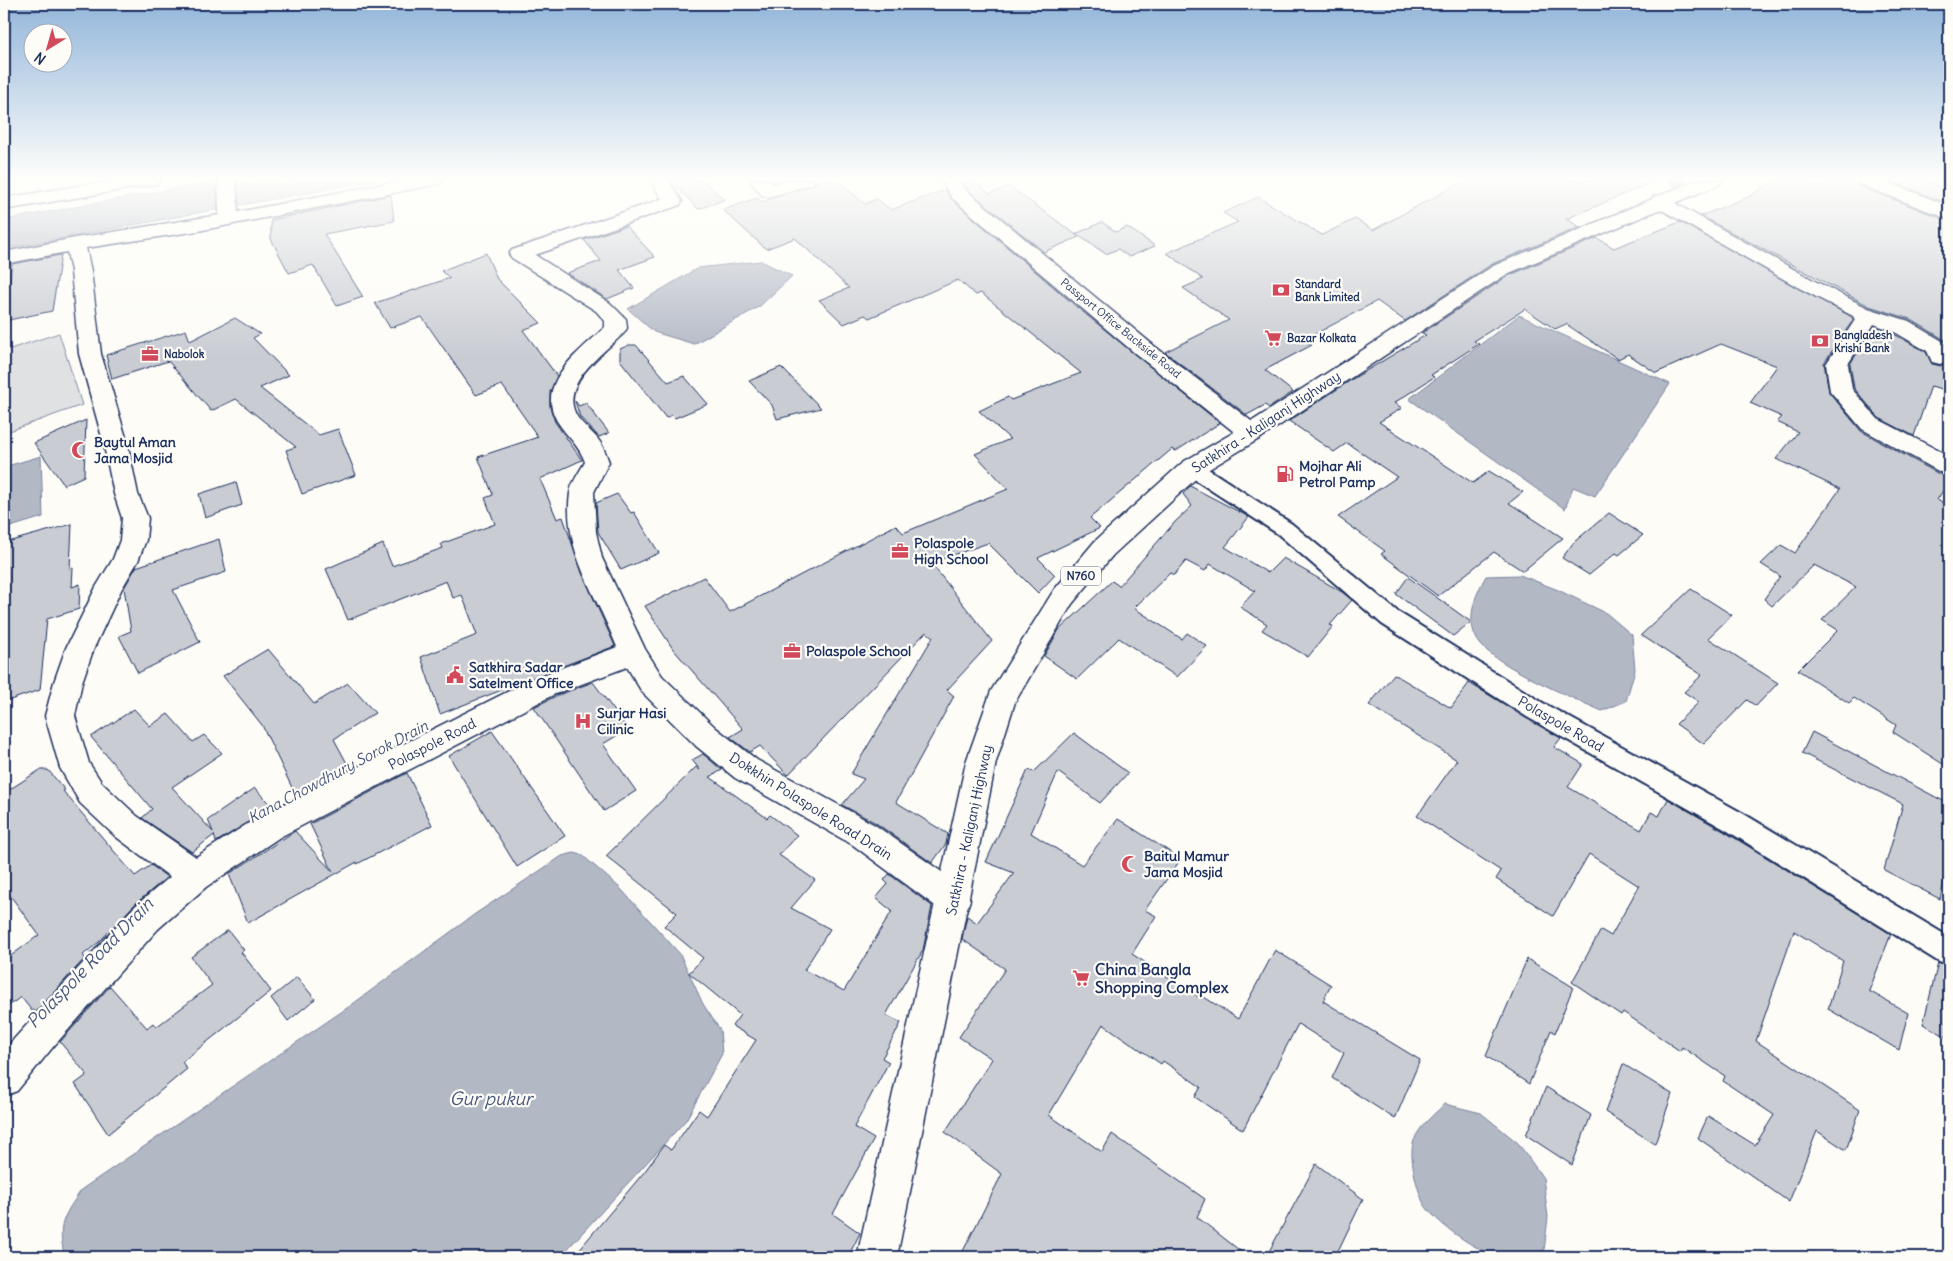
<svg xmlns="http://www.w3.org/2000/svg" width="1953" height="1261" font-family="Delius,sans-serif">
<rect width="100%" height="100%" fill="#fdfcf7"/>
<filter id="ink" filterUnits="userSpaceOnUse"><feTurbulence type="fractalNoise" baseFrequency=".02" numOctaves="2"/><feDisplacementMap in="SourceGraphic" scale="10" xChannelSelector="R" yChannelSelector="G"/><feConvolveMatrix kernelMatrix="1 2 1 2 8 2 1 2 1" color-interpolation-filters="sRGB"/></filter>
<g filter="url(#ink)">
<path fill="#e0e1e3" stroke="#7e88a0" d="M59 333 82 405 4 433V351Z"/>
<path fill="#b3b8c5" stroke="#76819c" d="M222 180H376L4 249V220Z
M761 261 792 276 760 306 694 344 654 332 628 309 698 268Z
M1519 315 1670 384 1595 496 1573 487 1565 509 1409 399Z
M41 456 43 517 4 529V467Z
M1520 575 1558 590 1606 613 1632 635 1635 670 1626 701 1602 711C1575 699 1493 665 1478 641 1465 620 1475 595 1486 576Z
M574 853 582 855 620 888 680 954 703 1004 720 1030 722 1054 686 1120 560 1257H65C56 1224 64 1216 82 1189L350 1006 475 914 562 856Z
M1445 1104 1481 1113 1518 1143 1543 1178 1548 1217 1544 1251C1530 1256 1514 1260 1499 1257 1478 1252 1433 1222 1423 1202 1417 1188 1411 1165 1412 1150 1413 1131 1432 1116 1445 1104Z"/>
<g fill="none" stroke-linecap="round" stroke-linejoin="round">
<path stroke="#76819c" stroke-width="7" d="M1670 180 1676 184 1683 180"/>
</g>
<path fill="#c9ccd3" stroke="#1b2f5e" d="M670 180H703L724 200 698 209Z
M824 180H837L865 204 877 199 891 210 945 190 951 199 1078 308 1220 423 1176 451 1172 449 1090 518 1100 528 1038 558 1055 575 1038 593 988 543 931 563 992 641 947 690 954 696 896 802 948 834 946 844 932 863 876 823 842 805 864 779 851 774 933 637 926 632 788 775 760 746 750 752 730 737 743 729 673 649 645 606 704 577 730 612 896 525 903 533 1008 489 975 454 1010 439 979 411 1008 397 1011 400 1081 373 981 293 976 295 958 280 869 318 865 315 844 324 819 300 849 288 795 238 766 249 723 210 757 198 762 202Z
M972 180 990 194 1009 186 1079 237 1044 252 967 189 963 183Z
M1466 180H1657L1566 219 1580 227 1492 264 1405 321 1377 301 1304 340 1312 345 1265 370 1293 392 1269 408 1265 405 1247 415 1165 352 1229 320 1183 288 1203 279 1167 253 1238 222 1223 213 1258 197 1322 235 1355 219 1373 230Z
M1776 180H1854L1858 186 1949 221V349L1945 340 1910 319 1869 306 1701 216 1750 196Z
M1888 180H1924L1949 191V204Z
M391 195 394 221 324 234 363 297 337 306 313 265 289 273 271 239V220Z
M1102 222 1116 232 1127 227 1155 246 1129 257 1118 249 1106 254 1076 234Z
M1680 222 1852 317 1853 320 1824 363 1829 392 1861 431 1939 474 1949 476V481L1937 500 1949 506V768L1893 732 1896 725 1854 698 1849 703 1798 670 1838 630 1822 620 1856 587 1814 565 1772 606 1764 599 1780 576 1761 564 1781 545 1795 553 1840 489 1776 459 1798 432 1777 422 1782 417 1750 403 1777 366 1721 344 1656 373 1628 354 1618 359 1566 324 1555 329 1525 309 1474 341 1479 344 1431 375 1434 377 1394 403 1402 408 1379 422 1473 483 1489 471 1523 492 1509 503 1563 538 1523 571 1494 552 1438 596 1381 554 1385 551 1338 517 1397 477 1347 443 1334 452 1289 421 1354 378 1426 335 1422 333 1508 276 1597 238 1614 248Z
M626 226 655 257 619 270 634 288 607 299 567 273 601 261 584 240Z
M486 253 497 279 541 323 523 330 557 376 550 392V407L555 422 582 460 540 479 557 519 563 517 582 573 615 646 440 714 421 657 477 635 462 595 453 598 446 581 348 620 326 569 383 544 392 566 443 548 441 544 495 524 485 498 493 495 478 457 538 437 502 385 476 395 422 317 390 328 375 303 450 278 441 271Z
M61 255 52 311 4 321 12 264Z
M235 318 260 334 253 338 289 375 260 388 319 435 338 429 356 475 302 494 286 450 296 447 236 399 211 411 168 361 112 379 106 355 186 330 190 341Z
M1875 326 1892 333 1926 352 1932 364 1941 366 1949 362V391L1931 386 1914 436 1879 418 1854 388 1850 364Z
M629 345H636L668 382 684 376 708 404 675 418 672 415 666 418 620 360V349Z
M781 367 821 408 777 419 772 405 749 381Z
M575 401 579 406 586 403 609 433 599 437 580 417Z
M86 420 84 476 64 485 34 443Z
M236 482 242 505 205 518 199 494Z
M1190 486 1249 517 1225 547 1268 573 1283 558 1342 592 1352 600 1330 625 1333 626 1308 657 1262 630 1267 624 1240 607 1255 591 1210 564 1205 571 1186 561 1174 575 1170 573 1134 608 1182 639 1187 633 1207 646 1177 677 1119 638 1077 679 1044 656 1059 630 1112 581 1119 586 1175 522 1192 506 1183 494Z
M617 494 631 513 634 512 659 553 621 570 598 532 596 503Z
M1609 513 1643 535 1619 555 1616 553 1589 575 1562 558 1574 542Z
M72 524 70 569 73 568 72 587 80 584 79 609 47 619 40 690 4 702V543Z
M219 539 226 572 173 590 200 642 138 673 119 636 131 631 124 588 136 567Z
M1408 577 1471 622 1453 636 1396 594Z
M1691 589 1732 615 1708 638 1778 683 1756 706 1747 700 1704 744 1676 724 1699 702 1684 692 1702 675 1641 635Z
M268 649 314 704 348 683 375 713 334 739 350 769 296 796 262 725 223 676Z
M1394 674 1451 708 1469 683 1561 738 1554 747 1583 764 1568 787 1641 830 1651 812 1659 816 1668 799 1725 832 1891 934 1869 991 1908 1013 1899 1050 1828 1009 1843 961 1794 931 1756 1041 1860 1110 1846 1150 1817 1131 1789 1202 1698 1138 1708 1116 1755 1145 1774 1115 1723 1081 1725 1076 1682 1047 1680 1051 1623 1012 1621 1015 1572 982 1601 930 1611 936 1639 886 1589 854 1553 916 1496 879 1501 871 1417 816 1457 760 1369 705Z
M593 682 628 729 603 744 636 791 604 811 534 707 556 696Z
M134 709 150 726 168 714 193 742 204 735 222 753 172 787 213 832 208 820 255 788 273 808 216 842 214 835 192 852 142 818 152 809 91 737Z
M492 731 565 836 517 867 449 756Z
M1812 732 1949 804V862L1940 899 1884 870 1903 804 1802 753Z
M1074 733 1128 773 1100 803 1058 772 1031 833 1082 865 1118 819 1181 859 1145 910 1156 916 1132 954 1202 999 1204 997 1238 1019 1275 950 1331 985 1323 1001 1420 1060 1395 1119 1332 1078 1344 1053 1298 1024 1243 1130 1195 1097 1201 1087 1163 1061 1161 1064 1103 1024 1049 1115 1102 1152 1112 1134 1205 1199 1197 1217 1248 1257H960L1002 1174 945 1132 992 1059 959 1037 1005 969 962 939 967 916 977 923 1014 873 986 862 1028 770 1034 772Z
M703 754 722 770 710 777 767 818 770 815 797 835 779 855 815 880 791 908 830 929 804 970 844 991 892 911 876 898 888 884 884 880 889 874 932 906 923 950 886 1015 901 1023 882 1058 889 1062 854 1127 874 1139 833 1214 860 1233 848 1257H573L645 1171 664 1145 671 1150 699 1110 707 1116 756 1040 732 1026 740 1015 689 973 703 958 664 926 677 913 606 856 696 767 700 770 692 760Z
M40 770H48L65 790 63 791 135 876 151 865 167 877 133 906 99 942 83 955 85 958 36 1012 34 1010 32 1011 21 997 4 1009V961L39 935 4 887V793Z
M407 773 432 825 357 864V862L248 923 229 874 295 831 333 872 310 824Z
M228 930 244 950 241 952 271 991 182 1062 187 1069 108 1134 75 1084 87 1075 60 1042 110 986 147 1028 153 1023 156 1027 212 985 191 957Z
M1527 959 1573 987 1555 1033 1551 1030 1529 1084 1486 1056Z
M1938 963 1949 967V1038L1923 1024Z
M297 977 315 999 288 1021 271 998Z
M1623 1064 1672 1094 1655 1144 1605 1112Z
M1546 1087 1591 1115 1572 1165 1526 1135Z
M1316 1164 1363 1199 1335 1257H1266Z"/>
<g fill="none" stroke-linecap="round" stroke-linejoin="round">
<g stroke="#1b2f5e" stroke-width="4">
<path id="street" d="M1192 461 1199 463 1292 524 1398 612 1543 703 1744 814 1949 937V965L1939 962 1726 830 1527 717 1382 624 1278 534 1185 473 1182 468 1185 463Z"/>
</g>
<g stroke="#1b2f5e" stroke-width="3">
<path id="secondary" d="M115 180H160L157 184 151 185 4 210V198Z
M218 180H236L238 212 403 180H443L440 184 434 185 198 231 86 248 91 271 101 354 127 441 138 494 148 518 146 540 138 561 121 590 94 648 82 682 75 716 89 763 102 783 137 816 196 857 258 817 535 678 617 647C598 597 562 550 570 493 571 483 580 471 585 462 579 445 566 436 557 421 534 382 582 350 605 327V321L596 311 512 258 509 254 512 250 662 199 650 180H668L682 201 680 205 535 255 610 303 626 319 627 328 624 333C604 353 556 385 578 418 583 425 591 431 597 438 603 445 606 454 609 462L594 492 596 532 602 558 645 649 662 676 716 728 757 760 875 825 966 889 970 900 966 911 954 916 942 911 853 845 735 778 696 746 642 692 627 667 555 694 280 837 206 887 158 929 53 1047 17 1091 4 1096V1050L134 907 170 877 115 836 80 803 60 768 45 716 54 682 66 648 96 587 113 559 120 540 122 518 114 494 103 441 79 354 71 271 67 252 4 264V252L75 238 219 215Z
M749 180H769L773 184 785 180H815L812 184 769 197 762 195Z
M941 180H959L966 190 1153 345 1259 427 1263 433 1259 439 1251 441 1243 439 1137 355 952 198Z
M1856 180H1882L1949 206V219L1859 184Z
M1660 195 1815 281 1868 308 1909 321 1944 342 1949 353V360L1940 364 1932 362 1927 351 1893 331 1874 324 1848 364 1852 389 1878 419 1949 456V474L1940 472 1862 429 1830 391 1826 364 1855 320 1853 316 1801 289 1653 205 1651 201 1653 197Z"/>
</g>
<g stroke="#1b2f5e" stroke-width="3">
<path id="highway" d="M1697 180H1723L1720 184 1507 274 1259 439 1201 474 1113 555 1072 604 1015 702 996 762 897 1257H857L966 762 991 691 1054 590 1095 541 1183 462 1243 427 1493 266Z"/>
</g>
<use href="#street" fill="#fdfcf7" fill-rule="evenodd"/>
<use href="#secondary" fill="#fdfcf7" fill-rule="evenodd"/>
<use href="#highway" fill="#fdfcf7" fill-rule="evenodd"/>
</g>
</g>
<linearGradient id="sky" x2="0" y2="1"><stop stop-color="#93b6da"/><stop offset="0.5" stop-color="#fefefb"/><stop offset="1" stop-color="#fefefb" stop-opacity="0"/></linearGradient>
<rect width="1953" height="357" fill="url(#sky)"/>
<defs>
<g id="bank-bare" transform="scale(1.35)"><path d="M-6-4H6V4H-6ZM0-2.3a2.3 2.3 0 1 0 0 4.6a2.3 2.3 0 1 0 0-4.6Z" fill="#d1495b" stroke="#fdfcf7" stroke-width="2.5" paint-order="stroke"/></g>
<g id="supermarket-bare" transform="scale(1.35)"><path d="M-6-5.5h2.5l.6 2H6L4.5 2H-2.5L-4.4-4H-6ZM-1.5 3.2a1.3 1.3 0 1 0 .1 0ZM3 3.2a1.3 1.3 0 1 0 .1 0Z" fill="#d1495b" stroke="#fdfcf7" stroke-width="2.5" paint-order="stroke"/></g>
<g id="office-bare" transform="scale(1.35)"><path d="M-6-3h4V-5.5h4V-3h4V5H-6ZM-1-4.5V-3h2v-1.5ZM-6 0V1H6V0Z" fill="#d1495b" stroke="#fdfcf7" stroke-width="2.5" paint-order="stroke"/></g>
<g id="mosque-bare" transform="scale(1.35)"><path d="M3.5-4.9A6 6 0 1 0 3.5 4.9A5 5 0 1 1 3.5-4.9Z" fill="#d1495b" stroke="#fdfcf7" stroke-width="2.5" paint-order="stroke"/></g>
<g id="fuel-bare" transform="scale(1.35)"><path d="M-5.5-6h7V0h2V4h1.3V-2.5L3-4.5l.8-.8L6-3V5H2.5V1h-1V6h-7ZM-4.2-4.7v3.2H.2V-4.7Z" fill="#d1495b" stroke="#fdfcf7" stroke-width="2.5" paint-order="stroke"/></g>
<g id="civic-bare" transform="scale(1.35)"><path d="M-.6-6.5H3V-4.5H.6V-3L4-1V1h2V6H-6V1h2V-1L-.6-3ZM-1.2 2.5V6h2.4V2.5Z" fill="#d1495b" stroke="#fdfcf7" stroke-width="2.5" paint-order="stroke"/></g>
<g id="hospital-bare" transform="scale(1.35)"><path d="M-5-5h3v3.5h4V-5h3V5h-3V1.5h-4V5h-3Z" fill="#d1495b" stroke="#fdfcf7" stroke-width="2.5" paint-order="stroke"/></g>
</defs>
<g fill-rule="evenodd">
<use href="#bank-bare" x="1281" y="290"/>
<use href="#supermarket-bare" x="1273" y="338"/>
<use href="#bank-bare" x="1820" y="341"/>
<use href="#office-bare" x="150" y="354"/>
<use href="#mosque-bare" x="80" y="450"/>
<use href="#fuel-bare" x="1285" y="474"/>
<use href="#office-bare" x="900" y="551"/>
<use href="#office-bare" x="792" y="651"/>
<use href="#civic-bare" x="455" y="675"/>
<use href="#hospital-bare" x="583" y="721"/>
<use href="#mosque-bare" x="1130" y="864"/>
<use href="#supermarket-bare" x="1081" y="978"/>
</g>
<g text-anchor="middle" stroke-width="4.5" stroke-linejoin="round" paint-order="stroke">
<g font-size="11" font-weight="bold" fill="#1b2f5e" stroke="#fdfcf7" text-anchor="start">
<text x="1295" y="288">Standard<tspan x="1295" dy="13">Bank Limited</tspan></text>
<text x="1834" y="339">Bangladesh<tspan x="1834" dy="13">Krishi Bank</tspan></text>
<text x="1287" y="342">Bazar Kolkata</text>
<text x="164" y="358">Nabolok</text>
</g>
<g font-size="11" fill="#1b2f5e" stroke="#fdfcf7">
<text transform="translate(1121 328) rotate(39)" y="4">Passport Office Backside Road</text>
</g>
<rect fill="#fdfcf7" stroke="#5f6c8c" stroke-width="1" x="1061" y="566.5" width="40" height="19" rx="4"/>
<g font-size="12" font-weight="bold" fill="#1b2f5e">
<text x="1081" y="580">N760</text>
</g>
<g font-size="14" fill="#1b2f5e" stroke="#fdfcf7">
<text transform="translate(1266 422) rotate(-33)" y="5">Satkhira - Kaliganj Highway</text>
<text transform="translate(1561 724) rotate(30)" y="5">Polaspole Road</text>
<text transform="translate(432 744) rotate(-27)" y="5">Polaspole Road</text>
<text transform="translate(811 806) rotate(32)" y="5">Dokkhin Polaspole Road Drain</text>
<text transform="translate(969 830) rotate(-78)" y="5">Satkhira - Kaliganj Highway</text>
</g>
<g font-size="14" font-weight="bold" fill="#1b2f5e" stroke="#fdfcf7" text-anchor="start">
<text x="94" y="447">Baytul Aman<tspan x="94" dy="16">Jama Mosjid</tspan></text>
<text x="1299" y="471">Mojhar Ali<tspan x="1299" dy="16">Petrol Pamp</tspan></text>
<text x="914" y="548">Polaspole<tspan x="914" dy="16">High School</tspan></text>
<text x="806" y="656">Polaspole School</text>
<text x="469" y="672">Satkhira Sadar<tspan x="469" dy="16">Satelment Office</tspan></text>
<text x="597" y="718">Surjar Hasi<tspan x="597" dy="16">Cilinic</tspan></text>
<text x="1144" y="861">Baitul Mamur<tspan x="1144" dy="16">Jama Mosjid</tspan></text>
</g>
<g font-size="15" font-style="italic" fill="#49587d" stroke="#fdfcf7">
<text transform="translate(338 772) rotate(-28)" y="5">Kana Chowdhury Sorok Drain</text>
</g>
<g font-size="16" font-weight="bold" fill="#1b2f5e" stroke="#fdfcf7" text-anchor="start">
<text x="1095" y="975">China Bangla<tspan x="1095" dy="18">Shopping Complex</tspan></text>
</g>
<g font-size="18" font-style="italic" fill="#49587d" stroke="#fdfcf7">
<text transform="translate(90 963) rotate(-46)" y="6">Polaspole Road Drain</text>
<text x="491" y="1105">Gur pukur</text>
</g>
</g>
<rect width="1953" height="1261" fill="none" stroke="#fdfcf7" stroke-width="20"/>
<rect x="10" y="10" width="1933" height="1241" fill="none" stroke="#1b2f5e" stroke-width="2" filter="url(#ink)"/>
<g transform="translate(48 48) rotate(217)"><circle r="24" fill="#fdfcf7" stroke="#a3aaba"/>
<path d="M0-4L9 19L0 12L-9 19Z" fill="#d1495b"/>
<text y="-8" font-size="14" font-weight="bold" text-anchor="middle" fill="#1b2f5e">N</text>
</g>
</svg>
